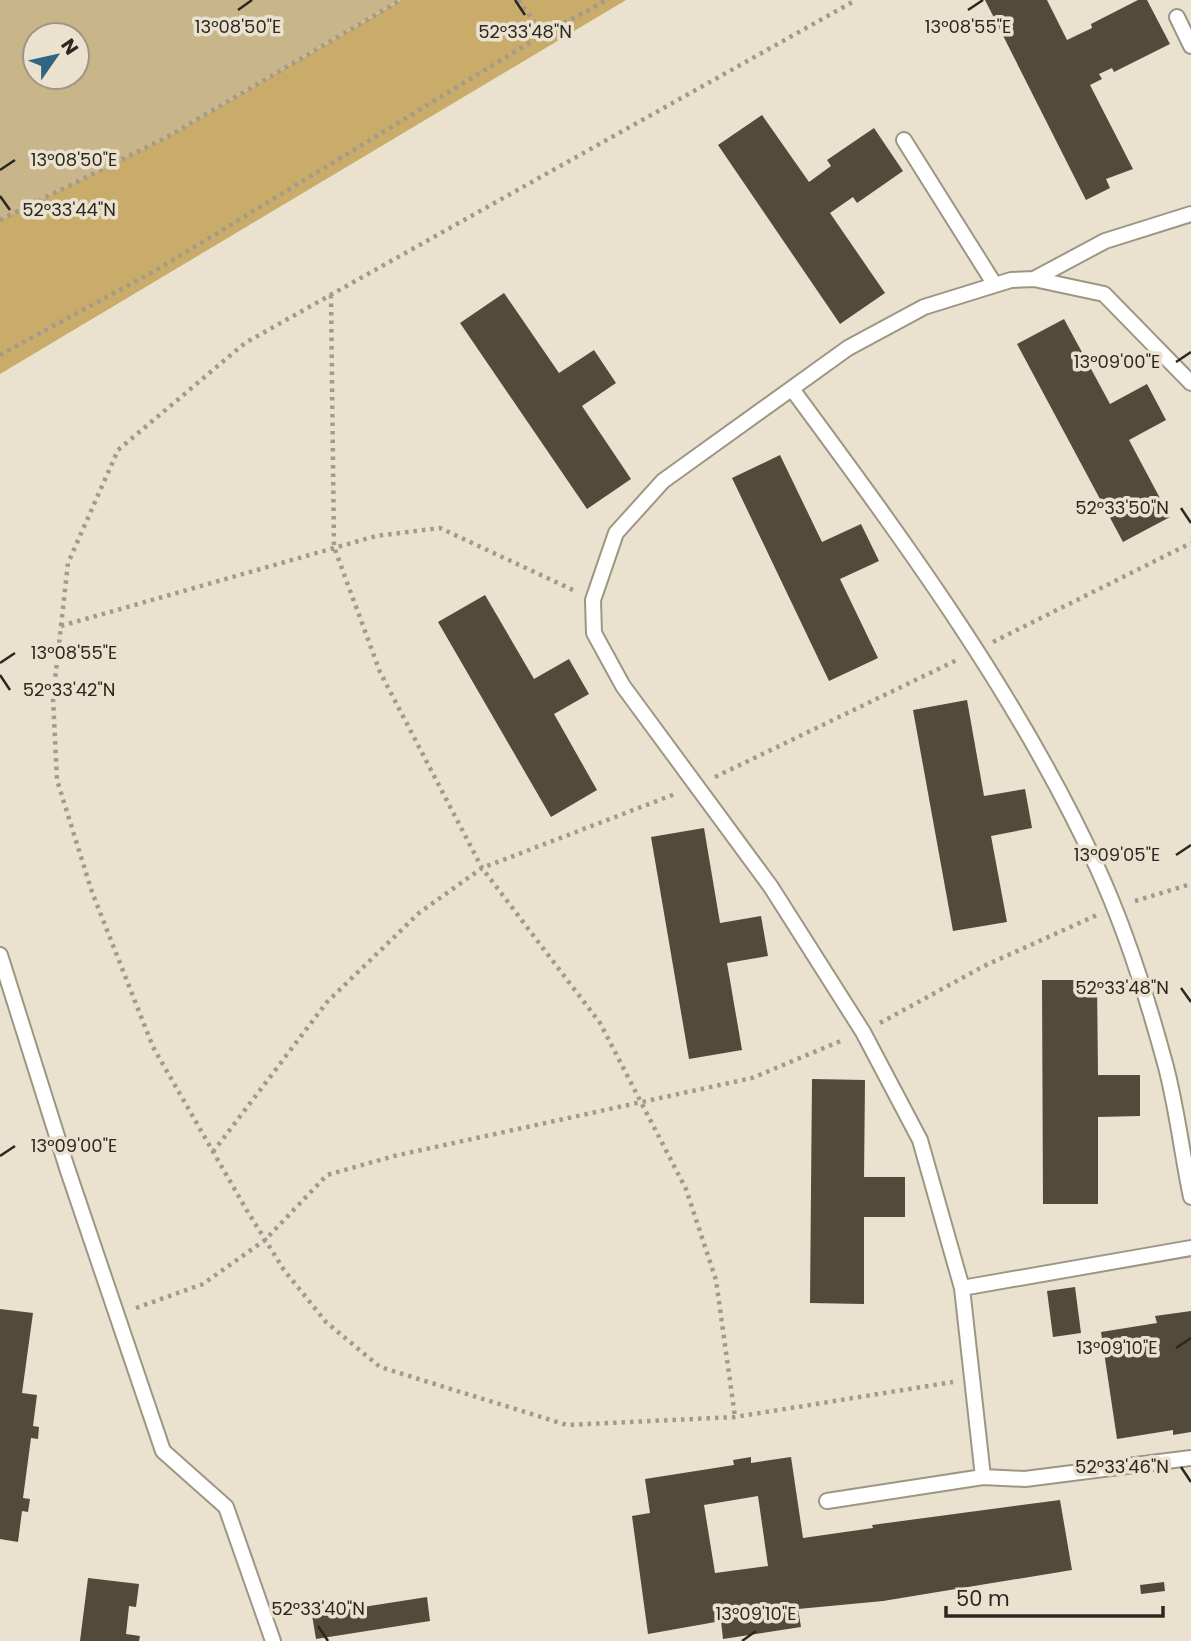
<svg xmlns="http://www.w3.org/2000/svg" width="1191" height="1641" font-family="Poppins,sans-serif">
<rect width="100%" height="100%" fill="#eae1ce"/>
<path fill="#c9b58a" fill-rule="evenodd" d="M0 0H400L167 137 0 220ZM35 35H77V77H35Z"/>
<path fill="#c9ab6a" d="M401 0H626L0 374V220L167 137Z"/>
<path fill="#524a3a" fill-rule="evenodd" d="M985 0H1047L1067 40 1092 28 1091 24 1138 0H1147L1170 44 1114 72 1112 68 1099 74 1102 79 1090 85 1133 169 1106 179 1110 188 1086 200Z
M762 115 809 182 831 166 827 160 874 128 903 171 857 203 853 197 830 213 885 293 840 324 718 145Z
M504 293 559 373 594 350 616 383 582 406 631 479 587 509 460 323Z
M1064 319 1110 404 1147 384 1166 420 1129 440 1170 517 1123 542 1017 344Z
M780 455 822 542 861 524 879 561 840 579 878 658 829 681 732 478Z
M485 595 534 679 569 659 589 694 554 714 597 790 551 817 438 622Z
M967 700 984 796 1025 789 1032 828 991 836 1007 922 953 931 913 710Z
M704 828 720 923 761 916 768 956 727 963 742 1050 689 1059 651 837Z
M1042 980H1097L1098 1075H1140V1116L1098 1117V1204H1043Z
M812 1079 865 1080 864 1177H905V1217H864V1304L810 1303Z
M1075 1287 1081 1333 1053 1337 1047 1291Z
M0 1309 33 1313 22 1393 37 1395 33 1426 39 1427 38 1439 31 1438 23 1498 30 1499 28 1512 22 1511 18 1542 0 1539Z
M1191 1311V1432L1173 1435V1430L1117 1439 1101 1332 1157 1323 1155 1316Z
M751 1457V1463L791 1457 803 1538 873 1528 872 1525 1060 1500 1072 1570 883 1601 798 1609 801 1627 723 1639 721 1621 648 1634 632 1516 650 1513 645 1479 734 1465 733 1460ZM758 1496 768 1566 715 1573 704 1505Z
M88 1578 139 1584 136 1607 129 1606 126 1634 140 1636 139 1641H80Z
M1164 1582 1165 1591 1141 1594 1140 1585Z
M427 1597 430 1621 316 1639 312 1615Z"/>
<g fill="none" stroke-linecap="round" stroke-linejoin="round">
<g stroke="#9e9684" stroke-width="18">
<path id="service" d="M1177 17 1191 46
M904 140 995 285
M1191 214 1105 241 1034 279 1011 280 924 307 848 348 663 481 616 533 593 600 594 633 623 686 771 887 863 1032 920 1140 962 1288 983 1477 1025 1479 1191 1458
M1034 279 1104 294 1191 383
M792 389C904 541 1018 695 1097 867 1126 930 1148 1000 1166 1067 1177 1109 1182 1154 1191 1197
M0 955 67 1168 163 1451 226 1507 273 1641
M962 1288 1191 1248
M827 1501 983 1477"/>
</g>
<path stroke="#a29b8d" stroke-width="4.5" stroke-dasharray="3.5 5" stroke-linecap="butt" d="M518 0 544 34
M0 220 167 137 401 0
M331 295 334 547 380 672 482 868 600 1023 686 1189 716 1280 735 1417
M0 355 160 268 544 34 607 0
M573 590 440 528 376 536 61 626 53 698 57 780 92 892 153 1047 246 1209 284 1270 326 1322 380 1367 567 1425 735 1417 953 1382
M61 626 68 563 118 450 245 343 856 0
M993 642 1191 543
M715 777 957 660
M1135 901 1191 884
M880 1023 984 966 1097 915
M213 1152 327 1002 419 913 482 868 675 794
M136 1308 203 1284 265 1240 327 1175 394 1156 752 1078 843 1040"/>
<use href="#service" stroke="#fff" stroke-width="14"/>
</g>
<path fill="none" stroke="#2c2821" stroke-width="2.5" d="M515 0 525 15M238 10 252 0M968 10 983 0M0 170 15 160M0 196 10 210M1176 362 1191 352M1181 508 1191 523M0 663 15 653M0 675 10 690M1176 855 1191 845M1181 988 1191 1002M0 1156 15 1146M1176 1348 1191 1338M1181 1467 1191 1482M318 1626 328 1641M742 1641 756 1631"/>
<g font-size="18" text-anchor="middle" fill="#2c2821" stroke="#eae1ce" stroke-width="7" stroke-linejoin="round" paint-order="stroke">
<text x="238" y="33">13°08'50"E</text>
<text x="968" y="33">13°08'55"E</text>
<text x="525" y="38">52°33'48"N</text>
<text x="74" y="166">13°08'50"E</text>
<text x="69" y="216">52°33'44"N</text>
<text x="1117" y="368">13°09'00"E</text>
<text x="1122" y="514">52°33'50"N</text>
<text x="74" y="659">13°08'55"E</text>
<text x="69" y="696">52°33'42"N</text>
<text x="1117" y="861">13°09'05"E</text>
<text x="1122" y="994">52°33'48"N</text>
<text x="74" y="1152">13°09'00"E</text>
<text x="1117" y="1354">13°09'10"E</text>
<text x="1122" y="1473">52°33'46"N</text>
<text x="318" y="1615">52°33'40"N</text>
<text x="756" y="1620">13°09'10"E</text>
</g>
<g transform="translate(56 56) rotate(56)"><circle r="33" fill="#eae1ce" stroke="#9e9789" stroke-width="2"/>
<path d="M0-5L12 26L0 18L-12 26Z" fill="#316481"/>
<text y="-10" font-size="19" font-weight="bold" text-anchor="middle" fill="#2c2821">N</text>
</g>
<path d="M946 1606v10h217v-10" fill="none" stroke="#2c2821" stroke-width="3.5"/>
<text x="956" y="1606" font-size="21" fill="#2c2821" stroke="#eae1ce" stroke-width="5" paint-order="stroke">50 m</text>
</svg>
